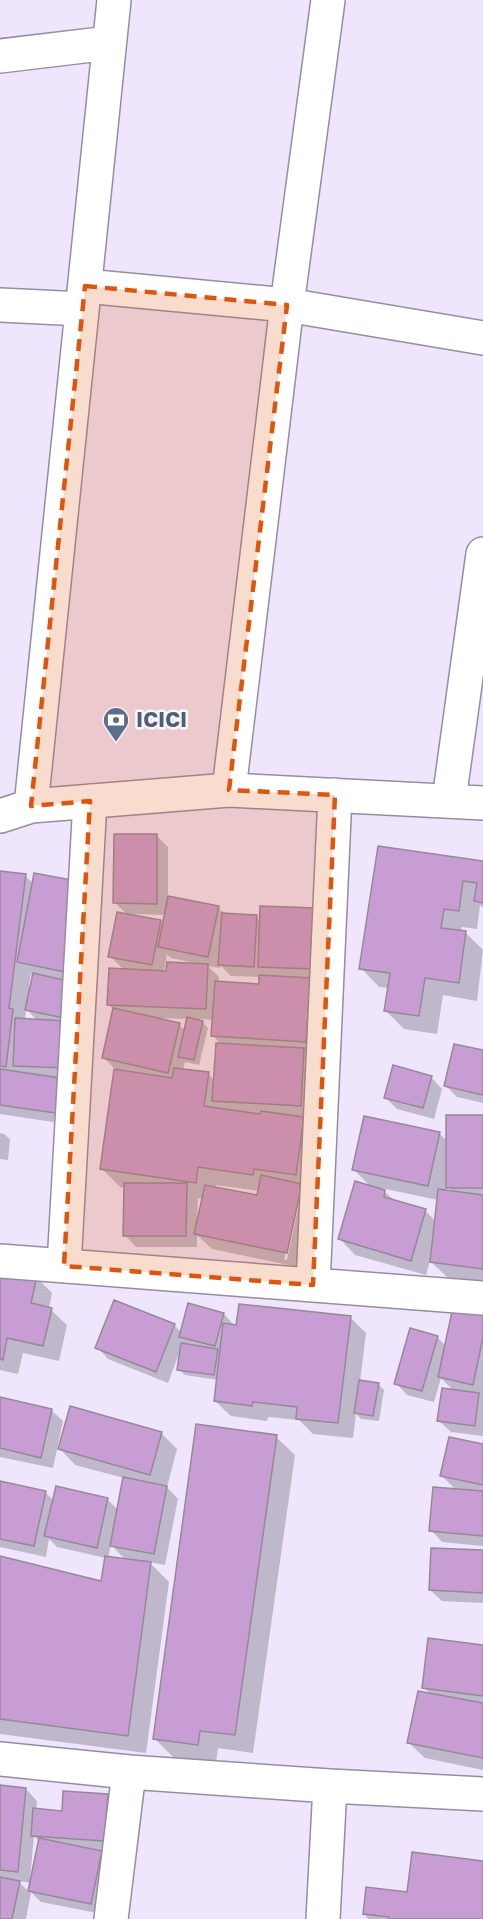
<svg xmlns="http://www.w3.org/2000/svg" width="483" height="1919" font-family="'Golos Text',sans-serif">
<rect width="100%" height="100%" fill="#efe6fd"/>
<path fill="#0003" fill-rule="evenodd" d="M157 836 168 847V897L218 908 225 914 256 917 261 922 314 909 326 996 303 1268 212 1249 197 1235V1247H136L125 1235V1188L120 1187 102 1169 115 1069 104 1058 114 1010 109 1005 124 970 110 956 128 915 115 903ZM131 914 166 915 164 925 160 922 130 916ZM167 954 171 958 194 963V965L164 972ZM220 965 231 976 261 977 260 986 219 983V977L208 966 220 968ZM155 1018 188 1019 186 1031 179 1025ZM199 1019 214 1020 212 1035 222 1045 215 1081 208 1074 183 1070 185 1062 199 1065 208 1028ZM216 1185 259 1191 258 1197 216 1188ZM298 1195H301L287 1260H284ZM198 1198 203 1199 197 1220Z
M483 863V908L480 905 477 929 462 927 461 932 466 933 483 950 477 1001 443 995 437 1034 404 1029 386 1011 389 988 379 987 361 968Z
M0 873 25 876 34 884 88 996 73 1125 0 1114ZM31 974 33 977 31 986H29ZM26 1009 38 1021 25 1020Z
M483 1052V1103L457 1097 446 1086Z
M431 1077 442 1089 434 1119 397 1109 386 1098Z
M483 1116V1282L447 1277 430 1261 426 1275 355 1255 340 1239 371 1187 353 1169 439 1133 448 1142ZM447 1186 454 1193 446 1192ZM381 1188 438 1200 436 1222 425 1210 396 1202Z
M0 1133 4 1134 10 1139 8 1160 0 1159Z
M0 1269 36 1277 52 1293 49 1308 67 1325 59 1361 23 1353 18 1374 0 1370Z
M483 1310V1436L451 1432 439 1421 454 1391 441 1378 434 1402 407 1395 396 1383 437 1337 446 1346Z
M224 1314 235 1326 350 1317 366 1333 360 1382 378 1384 384 1390 379 1421 361 1419 356 1414 353 1438 313 1434 299 1420 268 1417 267 1421 231 1416 215 1401 218 1380 185 1375 179 1369 180 1351 168 1383 108 1359 97 1347 174 1325 181 1332Z
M0 1399 51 1410 63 1421 53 1468 0 1457Z
M161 1433 177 1449 167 1487 178 1499 165 1565 149 1562 169 1582 146 1753 0 1734V1558L102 1583 106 1558 57 1547 49 1539 46 1557 0 1547V1483L45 1492 54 1501 107 1499 118 1510 124 1478 75 1465 60 1449ZM111 1545 126 1560 108 1558Z
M276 1437 295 1455 253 1753 218 1748 216 1763 173 1757 155 1739Z
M483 1446V1546L442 1542 431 1530 457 1491 442 1476Z
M483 1551V1603L442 1601 430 1590Z
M483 1646V1770L425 1758 409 1743 431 1695 424 1687Z
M0 1787 26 1789 37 1801 36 1810 63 1812 107 1796 118 1807 115 1852 100 1851 113 1864 102 1914 41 1902 31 1892 26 1919H0ZM34 1836 39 1841 32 1879H30ZM18 1881 31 1883 29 1892Z
M483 1862V1919H368L364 1913Z"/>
<path fill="#c79dd3" stroke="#96889a" stroke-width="1.5" d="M114 834H157V904L113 903Z
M378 846 483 861V903L474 901 477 883 463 881 459 911 444 909 441 928 466 931 459 983 425 978 419 1016 384 1011 390 973 359 969Z
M0 871 26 874 9 1008 13 1009 6 1067 0 1066Z
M34 873 83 882 65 972 17 962Z
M168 896 219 906 208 957 158 947Z
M260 906 315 908 313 969 258 967Z
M117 912 161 920 152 965 108 957Z
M222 913 257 915 254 967 218 965Z
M167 962 208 964 206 1009 107 1005 109 968 166 971Z
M33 973 77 983 69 1019 25 1010Z
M259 975 311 978 306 1042 211 1036 215 981 259 984Z
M113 1008 180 1023 168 1073 102 1058Z
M187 1017 203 1021 194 1060 178 1057Z
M15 1018 67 1021 66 1068 13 1066Z
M216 1043 304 1048 301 1106 212 1101Z
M454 1044 483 1050V1095L444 1086Z
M393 1065 432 1076 423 1108 384 1098Z
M174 1068 209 1072 204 1106 260 1114 261 1111 304 1117 296 1175 254 1169 253 1175 198 1167 196 1183 100 1169 114 1069 172 1078Z
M0 1069 67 1079 62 1114 0 1105Z
M446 1115H483V1188H446Z
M364 1116 440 1132 428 1186 352 1170Z
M261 1175 302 1184 287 1253 194 1234 205 1185 257 1195Z
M355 1181 385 1190 384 1197 426 1209 411 1261 338 1239Z
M124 1183H187L186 1236H123Z
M438 1189 483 1195V1269L430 1262Z
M0 1268 37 1276 31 1303 52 1308 43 1346 7 1338 3 1360 0 1359Z
M114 1300 175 1324 156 1372 95 1348Z
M454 1302 483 1308V1337L473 1385 438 1377Z
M188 1303 224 1313 215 1346 179 1337Z
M239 1304 351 1316 338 1423 296 1419 297 1407 253 1402 252 1406 214 1401 223 1323 236 1325Z
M410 1328 438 1336 422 1391 394 1384Z
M181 1343 218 1349 214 1375 177 1370Z
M359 1380 379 1383 373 1416 354 1413Z
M442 1388 479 1393 475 1426 437 1421Z
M0 1397 52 1409 41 1458 0 1448Z
M70 1406 162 1432 150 1475 58 1449Z
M196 1424 277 1435 235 1735 200 1731 198 1745 153 1739Z
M449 1437 483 1444V1485L440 1476Z
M123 1477 167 1486 154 1554 110 1546Z
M0 1481 46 1491 34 1546 0 1539Z
M56 1486 108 1498 97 1548 44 1536Z
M433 1487 483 1491V1536L429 1531Z
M431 1548 483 1550V1593L429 1590Z
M0 1556 101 1581 105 1556 151 1562 128 1736 0 1719Z
M428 1638 483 1645V1696L422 1688Z
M418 1691 483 1703V1758L407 1743Z
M0 1785 26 1788 18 1872 0 1870Z
M63 1791 108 1794 104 1841 31 1836 33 1808 62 1811Z
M39 1838 102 1851 91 1904 28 1891Z
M412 1852 483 1861V1919H389V1917L363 1914 366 1887 407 1892Z
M0 1877 20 1881 12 1919H0Z"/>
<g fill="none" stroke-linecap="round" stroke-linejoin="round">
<g stroke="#958da2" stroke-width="36">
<path id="minor" d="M0 56 109 43
M85 286 287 305 483 338
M0 305 82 309
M229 790 287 305 328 0
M449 800 483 554
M31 806 114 0
M0 816 31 806 229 790 483 803
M0 1261 483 1298
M64 1266 90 801
M313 1285 335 795
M0 1759 129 1772 111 1919
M129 1772 330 1786 323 1919
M330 1786 483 1794"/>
</g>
<use href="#minor" stroke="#fff" stroke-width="33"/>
</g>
<path fill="#de560d" fill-opacity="0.2" stroke="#de560d" stroke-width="4.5" stroke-dasharray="12 8" stroke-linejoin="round" d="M85 286 287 305 229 790 335 795 313 1285 64 1266 90 801 31 806Z"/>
<defs>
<g id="bank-pin" transform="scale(1.35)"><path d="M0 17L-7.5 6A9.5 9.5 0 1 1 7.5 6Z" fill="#5c6f8a" stroke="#f9f7fc"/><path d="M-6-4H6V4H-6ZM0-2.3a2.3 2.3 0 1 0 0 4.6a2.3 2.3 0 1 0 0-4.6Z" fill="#fff"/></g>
</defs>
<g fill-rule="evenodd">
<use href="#bank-pin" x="116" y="720"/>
</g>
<g text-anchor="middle" stroke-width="5" stroke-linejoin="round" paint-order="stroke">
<g font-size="21" font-weight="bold" fill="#4e5e75" stroke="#f9f7fc" text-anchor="start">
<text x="136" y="727">ICICI</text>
</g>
</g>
</svg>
